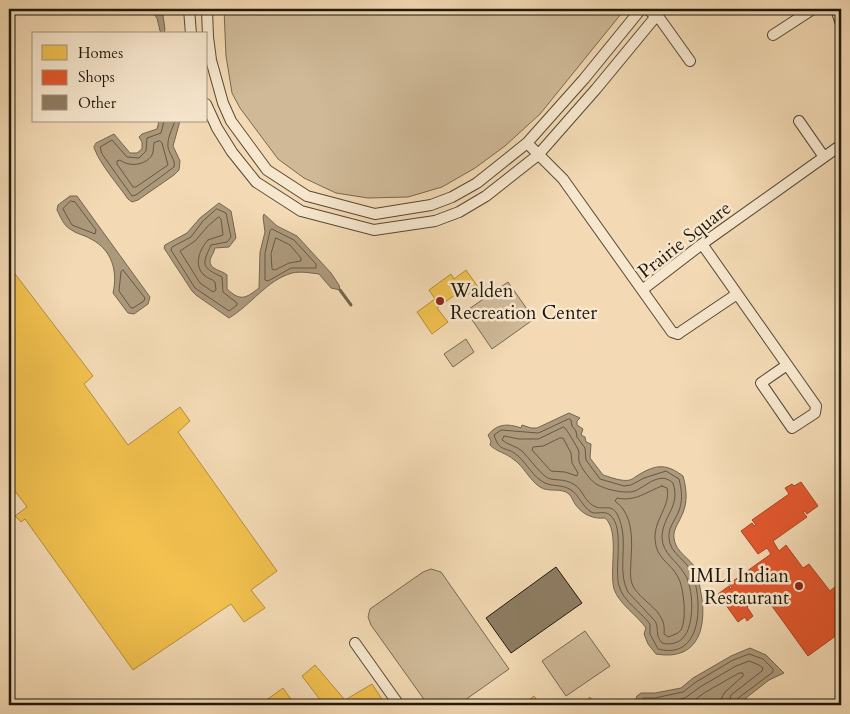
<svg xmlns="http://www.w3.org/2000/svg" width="850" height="714" font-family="Cardo,serif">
<rect width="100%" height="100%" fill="#f3dab4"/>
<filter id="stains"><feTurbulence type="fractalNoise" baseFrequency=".004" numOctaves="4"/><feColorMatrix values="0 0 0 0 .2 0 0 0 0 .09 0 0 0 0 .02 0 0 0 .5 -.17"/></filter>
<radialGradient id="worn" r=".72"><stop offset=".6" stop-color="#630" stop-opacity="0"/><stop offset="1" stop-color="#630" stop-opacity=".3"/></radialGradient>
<path fill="#cfb997" stroke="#786851" d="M224 9H625L540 114 505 146 475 168 442 187 408 197 368 198 336 193 304 178 278 159 240 108 232 93 226 56Z
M508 282 534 319 492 349 466 311Z
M466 339 474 352 453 367 444 354Z
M431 569 441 572 509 669 458 705H428L371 625 368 617 370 609 423 572Z
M585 631 610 666 566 696 542 661Z"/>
<path fill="#ac987b" stroke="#74654e" d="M150 9H162L165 29 164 34 160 31 157 18Z
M159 121H180L173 146 180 161 179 170 174 175 138 200 132 202 128 199C119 186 100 164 95 150 93 146 94 147 96 143L114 134 130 153H137L142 149V142L139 137 142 134 157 129Z
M70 196H77L150 297 148 304 134 314 128 313 113 293C118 271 112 250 91 239 85 235 76 234 70 229 64 226 60 216 57 210L58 205Z
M219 203 231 211 236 238 229 247 215 248C214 253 211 256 210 260 209 270 222 270 227 275V289C241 302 246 298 259 288L260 252 265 232 263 217 264 214 277 226 297 236 331 273 339 285 340 290 331 288 319 274C311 273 301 271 292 273 267 280 251 305 229 318L196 295 192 291 164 248 165 245 187 233 200 218Z
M569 413 580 418 577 421V425L583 429 581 435 585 437 586 442 591 444 590 458 603 475C610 477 622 482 630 480 633 479 636 476 640 474 657 464 667 464 683 476 687 490 688 504 681 517 678 524 673 530 674 538 675 552 690 558 696 569 699 575 699 582 700 588 708 623 701 662 656 654L648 644 644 634 646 628C637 615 619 604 614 589 609 570 620 531 605 518 593 519 583 515 575 504 573 501 572 497 569 494 561 487 549 493 540 487 529 480 524 466 513 459 506 453 497 452 490 445L491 441 488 435C497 424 507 423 521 428L522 425 531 428H537Z
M750 648 766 655 784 673 769 680 737 705H639L635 701 637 696 641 693H655L681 688 693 678 731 656Z"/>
<path fill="#f2c14e" stroke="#b38e3a" d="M9 266 93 376 84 384 128 445 180 407 190 421 178 432 277 571 251 590 265 608 244 622 231 604 133 670 25 519 21 522 15 516 27 507 9 483Z
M466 270 478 287 463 298 459 292 437 308 448 322 432 334 417 312 435 299 429 290 451 274 454 279Z
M315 665 345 700 372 684 384 702 379 705H324L302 676Z
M283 688 295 705H268L265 701Z
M534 696 541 705H543H522Z
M590 697 596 705H580Z"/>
<path fill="#e4572e" stroke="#aa4424" d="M801 482 818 506 807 514 805 511 803 512 807 517 773 541 779 551 786 545 803 568 809 564 830 591 836 586 841 592 834 597 841 607V632L808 656 764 595 747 607 753 616 747 621 745 617 738 622 718 594 729 586 730 589 732 588 729 584 771 554 767 548 758 554 741 531 752 523 754 526 756 525 752 520 789 494 785 488 792 484 794 486Z"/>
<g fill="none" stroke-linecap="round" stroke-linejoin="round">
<path stroke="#665843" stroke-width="1" d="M164 121 161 133 147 138 146 151 139 158 127 157 112 140 100 147 102 154 132 196 136 195 174 167C176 160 169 154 168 147 167 139 172 129 175 121
M160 141 162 143 168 165 136 187H133L117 164V161L120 160C129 167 145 166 152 155 154 151 153 147 154 143Z
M71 201 75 202 96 230 95 234 72 225 63 209Z
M217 209 226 213 231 237 227 242 211 245C202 265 201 267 222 277L223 292 237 303V305L229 311 195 288 171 250 172 247 191 237 203 221Z
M219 217 221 219 223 235 208 240C200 249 193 265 204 275 207 278 212 279 215 282L216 290 213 292 200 283 180 251 195 241 208 226Z
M272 229 294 240 316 264V268H291L268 281 265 280V253L270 231Z
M276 238 290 245 301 258V261L289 263 275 270 272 269 271 254Z
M123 270 145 298 144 301 133 308H131L119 291 121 272Z
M569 419 571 420 572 426 576 431 577 437 585 448 586 460 600 479 624 486 631 485 644 478 666 471 679 479C682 491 683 502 678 513 674 522 668 528 669 538 670 554 686 559 692 573 703 600 703 661 658 649L650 634V624C641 612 623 601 619 586 614 568 625 527 610 515 604 510 597 515 591 512 582 506 579 495 571 490 562 484 554 487 545 483 534 478 527 464 518 456 506 445 500 454 494 435L501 430 538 433Z
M564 427C568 431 575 444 578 449 580 453 578 457 579 461 581 468 591 482 598 485 607 490 626 494 635 491 648 485 660 471 673 483 681 507 662 516 662 538 663 554 676 560 684 573 694 586 695 626 683 638 677 644 669 645 662 643 654 633 660 630 655 621L628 592C616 569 630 541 618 516 612 503 605 510 596 507 585 503 583 490 575 485 563 477 553 482 546 477 537 470 530 459 522 451 516 446 508 445 502 440L504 436 519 439H538Z
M560 438H563L571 453 572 463 578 473 577 476 565 472 551 471 532 450 533 447 543 446Z
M662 486 667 488C671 506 654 519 655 539 656 559 670 562 678 577 684 587 687 620 681 630 678 634 673 635 668 637L664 634C667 610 643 604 633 586 629 578 631 567 631 559 632 543 633 523 623 509 621 506 618 504 615 501L617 498C635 502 646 492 662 486Z
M642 705V700L643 698H655L683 692 696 682 733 660 749 654 763 659 773 669V672L737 699 735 705
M649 705 685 698 700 687 736 666 749 661 759 665 763 668 762 671 731 695 728 705
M688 705 704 693 739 673H743V676L725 692 721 699V705"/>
<path stroke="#74654e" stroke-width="3" d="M340 290 351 305"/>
</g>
<path fill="#8e7d63" stroke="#21180b" d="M556 567 582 603 511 653 486 618Z"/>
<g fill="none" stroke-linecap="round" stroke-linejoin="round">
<g stroke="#564835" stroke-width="12">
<path id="minor" d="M189 9 191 34
M207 9 208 37 211 60 223 103 231 121 267 170 307 196 375 214 431 205 452 197 477 183 527 143 584 79 641 9
M647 9 660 19 690 61
M836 9 841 24
M773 35 813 9
M206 104 217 128 232 152 256 182 301 211 374 230 435 221 459 212 486 196 538 155 596 89 662 9
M799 121 824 157
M527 143 563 179 672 332 678 334 682 331 737 294
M702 244 816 406 815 413 792 428 761 383 787 365
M642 290 702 244 841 145
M355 643 399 705"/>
</g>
<use href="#minor" stroke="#f7e7ce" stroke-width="10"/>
</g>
<g fill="#8f2418" stroke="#f7e7ce" stroke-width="2">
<circle cx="440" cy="301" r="5"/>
<circle cx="799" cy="586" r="5"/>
</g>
<g text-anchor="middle" stroke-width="5" stroke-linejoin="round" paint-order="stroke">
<g font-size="19" fill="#21180b" stroke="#f7e7ce">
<text transform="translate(684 239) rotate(-38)" y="7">Prairie Square</text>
</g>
<g font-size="19" fill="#21180b" stroke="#f7e7ce" text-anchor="start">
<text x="450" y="297">Walden<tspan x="450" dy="22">Recreation Center</tspan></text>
<text x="789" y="582" text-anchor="end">IMLI Indian<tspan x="789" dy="22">Restaurant</tspan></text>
</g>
</g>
<rect width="850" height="714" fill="none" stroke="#f3dab4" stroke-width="30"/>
<rect x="10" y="10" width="830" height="694" fill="none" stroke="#21180b" stroke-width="2.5"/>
<rect x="15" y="15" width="820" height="684" fill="none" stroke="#21180b"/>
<rect x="32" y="32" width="175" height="90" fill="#f7e7ce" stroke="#a19480"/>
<rect x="42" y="45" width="25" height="15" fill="#f2c14e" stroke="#a19480"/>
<text x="78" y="58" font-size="15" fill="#21180b">Homes</text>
<rect x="42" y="70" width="25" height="15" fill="#e4572e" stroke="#a19480"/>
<text x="78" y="82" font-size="15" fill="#21180b">Shops</text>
<rect x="42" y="95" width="25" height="15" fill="#8e7d63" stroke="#a19480"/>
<text x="78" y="108" font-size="15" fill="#21180b">Other</text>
<rect width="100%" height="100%" filter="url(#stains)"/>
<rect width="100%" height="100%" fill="url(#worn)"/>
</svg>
